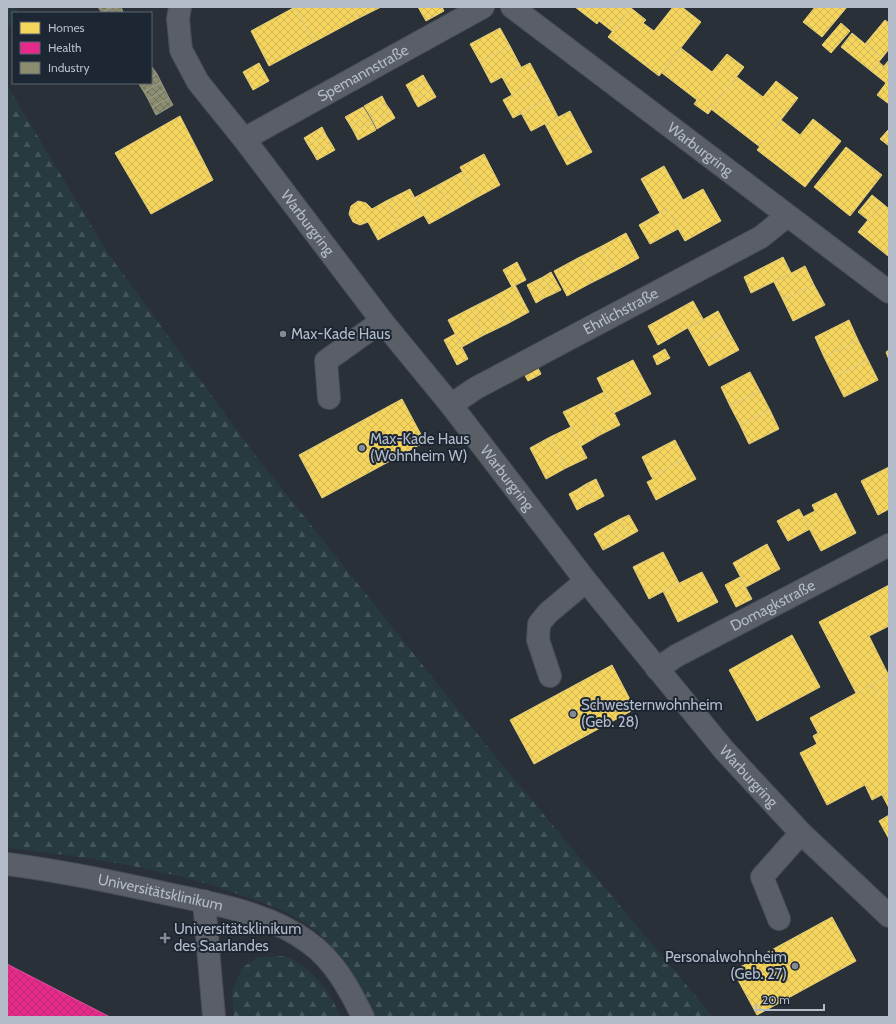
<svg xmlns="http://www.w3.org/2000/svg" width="896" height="1024" font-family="Cabin,sans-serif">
<defs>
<pattern id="forest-firs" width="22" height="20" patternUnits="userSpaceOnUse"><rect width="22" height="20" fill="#273a3e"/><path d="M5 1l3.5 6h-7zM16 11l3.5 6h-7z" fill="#445559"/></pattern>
<pattern id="homes-cross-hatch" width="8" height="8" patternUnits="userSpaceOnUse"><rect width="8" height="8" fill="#f6d55c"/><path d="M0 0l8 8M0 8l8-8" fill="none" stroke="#d0b656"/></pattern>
<pattern id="health-cross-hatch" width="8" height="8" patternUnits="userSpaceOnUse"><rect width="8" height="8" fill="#e7298a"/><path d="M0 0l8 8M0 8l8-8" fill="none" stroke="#bb2d76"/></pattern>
<pattern id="industry-cross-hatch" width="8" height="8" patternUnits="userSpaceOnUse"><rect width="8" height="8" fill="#8c8c6e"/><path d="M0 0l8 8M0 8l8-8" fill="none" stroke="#72735f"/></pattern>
</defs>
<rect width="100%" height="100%" fill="#2a3038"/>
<path fill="url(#forest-firs)" d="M7 7H15L19 13H13V25L7 28Z
M7 85 107 252 252 451 499 761 713 1017H375C359 986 341 950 312 928 292 913 268 904 244 896 168 868 87 857 7 848Z
M286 956C315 972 327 987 341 1017H234L232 991 242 968 258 957Z"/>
<path fill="url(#homes-cross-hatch)" stroke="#e2ce7d" d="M295 7 314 42 269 66 251 31Z
M295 7H353L359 18 314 42Z
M353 7H381L359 18Z
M418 7H442L444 11 426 21Z
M575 7H632L613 32 599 21 597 24Z
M673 7H682L701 22 659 76 608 37 631 8 646 20 643 23 654 31Z
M815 7H847L822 37 803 22Z
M885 20 889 23V49L882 58 865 44Z
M841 23 850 31 831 53 822 45Z
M500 28 510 46 480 62 470 44Z
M852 33 882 58 871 71 841 47Z
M510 46 521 67 491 83 480 62Z
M681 48 712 72 727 54 744 67 708 114 694 104 697 100 662 73Z
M889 60V71L884 66Z
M879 62 889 71V104L877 95 886 83 871 71Z
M259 63 269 81 253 90 243 72Z
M530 63 539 80 512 95 502 77Z
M423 75 427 82 410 92 406 85Z
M737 77 763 97 776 81 798 98 760 147 711 109Z
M539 80 549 99 513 118 503 100Z
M427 82 432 90 414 100 410 92Z
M432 90 436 97 418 107 414 100Z
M382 96 386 104 369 114 364 106Z
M549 99 558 117 531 131 521 113Z
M386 104 391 111 373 121 369 114Z
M363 107 368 115 350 125 345 117Z
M391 111 395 118 377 129 373 121Z
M570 111 581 132 556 145 545 124Z
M368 115 372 122 354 132 350 125Z
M180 116 213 180 151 214 115 153Z
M813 119 841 141 805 187 757 150 781 120 800 135Z
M372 122 376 130 358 140 354 132Z
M322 127 326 135 308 145 304 138Z
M888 130 889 131V146L880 139Z
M581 132 592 152 567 165 556 145Z
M326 135 331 143 313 153 308 145Z
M331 143 335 150 317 160 313 153Z
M846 147 882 175 850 216 814 187Z
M484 154 500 185 476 198 460 167Z
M664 166 683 200 703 189 721 221 685 241 667 209 660 213 641 179Z
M462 172 476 198 453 211 438 185Z
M438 185 453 211 429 224 414 198Z
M410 189 424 215 400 228 386 201Z
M872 195 882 203 868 220 858 212Z
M358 201 366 203 372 209 386 201 400 228 378 240 368 222 360 225 353 222 349 214 351 206Z
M882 203 889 209 888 256 858 232Z
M667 209 678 229 650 244 639 225Z
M626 233 639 258 615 271 602 246Z
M602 246 615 271 591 283 578 258Z
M783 257 791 273 751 293 744 277Z
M578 258 591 283 567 296 554 271Z
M517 262 526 280 512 287 503 270Z
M805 266 814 285 783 300 774 282Z
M551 272 561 290 553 294 543 277Z
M543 277 553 294 544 298 535 281Z
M535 281 544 298 536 303 527 285Z
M515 285 529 312 507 324 493 297Z
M814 285 825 305 793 321 783 300Z
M493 297 507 324 484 335 471 308Z
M693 301 703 319 658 345 648 326Z
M471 308 484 335 462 347 448 320Z
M718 311 728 330 698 346 688 328Z
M849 320 858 340 824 357 815 337Z
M728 330 739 350 709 366 698 346Z
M455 334 468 359 457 365 444 340Z
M858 340 868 360 834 377 824 357Z
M665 349 670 358 657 365 653 356Z
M889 350V360L886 352Z
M633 360 651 394 632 404 615 369Z
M868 360 878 380 844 397 834 377Z
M536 364 541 374 528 381 523 372Z
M615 369 632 404 614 413 597 378Z
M750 372 760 391 730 406 721 387Z
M760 391 770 410 740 425 730 406Z
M604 392 620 425 600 435 584 402Z
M402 399 425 442 322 498 299 455Z
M584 402 600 435 581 446 563 412Z
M770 410 779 429 749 444 740 425Z
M571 427 587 458 566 468 550 437Z
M550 437 566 468 546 479 530 448Z
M675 440 685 459 651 476 642 457Z
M685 459 696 479 656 500 647 482 653 479 651 476Z
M889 467V509L878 515 861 481Z
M596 479 604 496 595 501 586 484Z
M586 484 595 501 586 505 578 489Z
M578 489 586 505 577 510 569 494Z
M836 493 856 533 821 551 803 517 815 511 812 505Z
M799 509 810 529 788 541 777 521Z
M629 515 638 531 629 536 620 519Z
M620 519 629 536 620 541 611 524Z
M611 524 620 541 611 546 602 529Z
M602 529 611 546 603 550 594 534Z
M767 544 780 569 746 587 733 563Z
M663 552 679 583 649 599 633 567Z
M702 572 718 602 678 622 663 591Z
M740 577 752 599 736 607 725 585Z
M889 585V626L869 636 889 676 856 693 819 622Z
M792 635 820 687 757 721 729 670Z
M612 665 635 709 534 764 510 720Z
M889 676V715L873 684Z
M873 684 889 715V791L872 800 865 785 827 805 800 753 817 744 813 736 818 733 810 718Z
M889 791V808L882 795Z
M889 815V839L879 821Z
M832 917 856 961 757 1015 733 971Z"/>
<path fill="url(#health-cross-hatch)" stroke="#d8559d" d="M7 964 110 1017H7Z"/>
<path fill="url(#industry-cross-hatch)" stroke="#989a89" d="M98 7H113L102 13Z
M113 7H121L123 12 102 13Z
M151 67H152L157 74 151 77Z
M157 74 161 82 144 92 139 84 151 83V77Z
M161 82 165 90 148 99 144 92Z
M165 90 169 98 152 107 148 99Z
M169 98 173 105 156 115 152 107Z"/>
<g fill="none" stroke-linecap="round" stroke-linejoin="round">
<g stroke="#484c53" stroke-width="24">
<g id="minor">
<path id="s1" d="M180 7 178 19 181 50 198 82 244 139 382 321 451 405 586 581 724 750 801 833 889 916"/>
<path id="s2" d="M512 7 889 292"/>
<path id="s3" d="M244 139 483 7"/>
<path d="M329 398 326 361 382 321"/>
<path id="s4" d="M451 405 476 388 761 237 787 216"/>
<path id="s5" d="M657 669 676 656 889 545"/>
<path d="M550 676 538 640 539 624 548 613 586 581"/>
<path id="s6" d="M7 864C62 871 115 882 168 894 215 904 269 913 308 942 334 960 350 990 363 1017"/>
<path d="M204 901 214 1017"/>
<path d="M779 919 762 877 801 833"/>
</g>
</g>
<use href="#minor" stroke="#5a5e66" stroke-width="22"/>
</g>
<g fill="#848b96" stroke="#1d2633" stroke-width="1.5">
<circle cx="283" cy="334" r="4"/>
<circle cx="362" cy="448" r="4"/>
<circle cx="573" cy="714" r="4"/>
<path d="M163 932h4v4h4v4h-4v4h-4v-4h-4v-4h4z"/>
<circle cx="795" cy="966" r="4"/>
</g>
<g text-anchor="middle" stroke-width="4" stroke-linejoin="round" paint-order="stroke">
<g font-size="15" fill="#b4bcc9" stroke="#1d2633">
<text dy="5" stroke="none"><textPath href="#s3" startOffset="136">Spemannstraße</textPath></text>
<text dy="5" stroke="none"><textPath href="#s2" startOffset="236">Warburgring</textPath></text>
<text dy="5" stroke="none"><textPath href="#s1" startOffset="258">Warburgring</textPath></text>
<text dy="5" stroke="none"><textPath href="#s4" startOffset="194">Ehrlichstraße</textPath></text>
<text dy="5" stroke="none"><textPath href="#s1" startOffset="582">Warburgring</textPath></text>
<text dy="5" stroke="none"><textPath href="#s5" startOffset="132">Domagkstraße</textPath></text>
<text dy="5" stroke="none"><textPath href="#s1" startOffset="966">Warburgring</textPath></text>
<text dy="5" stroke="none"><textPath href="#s6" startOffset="156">Universitätsklinikum</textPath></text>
</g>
<g font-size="15" fill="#b4bcc9" stroke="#1d2633" text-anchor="start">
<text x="291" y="339">Max-Kade Haus</text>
<text x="370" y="444">Max-Kade Haus<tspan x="370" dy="17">(Wohnheim W)</tspan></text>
<text x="581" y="710">Schwesternwohnheim<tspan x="581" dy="17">(Geb. 28)</tspan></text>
<text x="174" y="934">Universitätsklinikum<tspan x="174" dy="17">des Saarlandes</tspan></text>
<text x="787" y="962" text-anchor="end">Personalwohnheim<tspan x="787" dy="17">(Geb. 27)</tspan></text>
</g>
</g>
<rect width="896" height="1024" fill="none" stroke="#b4bcc9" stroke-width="16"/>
<rect x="12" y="12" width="140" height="72" fill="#1d2633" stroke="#59626f"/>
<rect x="20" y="22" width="20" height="12" fill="#f6d55c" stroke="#59626f"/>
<text x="48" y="32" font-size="12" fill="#b4bcc9">Homes</text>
<rect x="20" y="42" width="20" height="12" fill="#e7298a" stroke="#59626f"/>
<text x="48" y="52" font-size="12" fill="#b4bcc9">Health</text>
<rect x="20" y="62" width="20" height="12" fill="#8c8c6e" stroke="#59626f"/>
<text x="48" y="72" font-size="12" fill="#b4bcc9">Industry</text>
<path d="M756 1004v6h68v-6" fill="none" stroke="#b4bcc9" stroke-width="2"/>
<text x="762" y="1004" font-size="12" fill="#b4bcc9" stroke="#1d2633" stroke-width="3" paint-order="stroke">20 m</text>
</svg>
